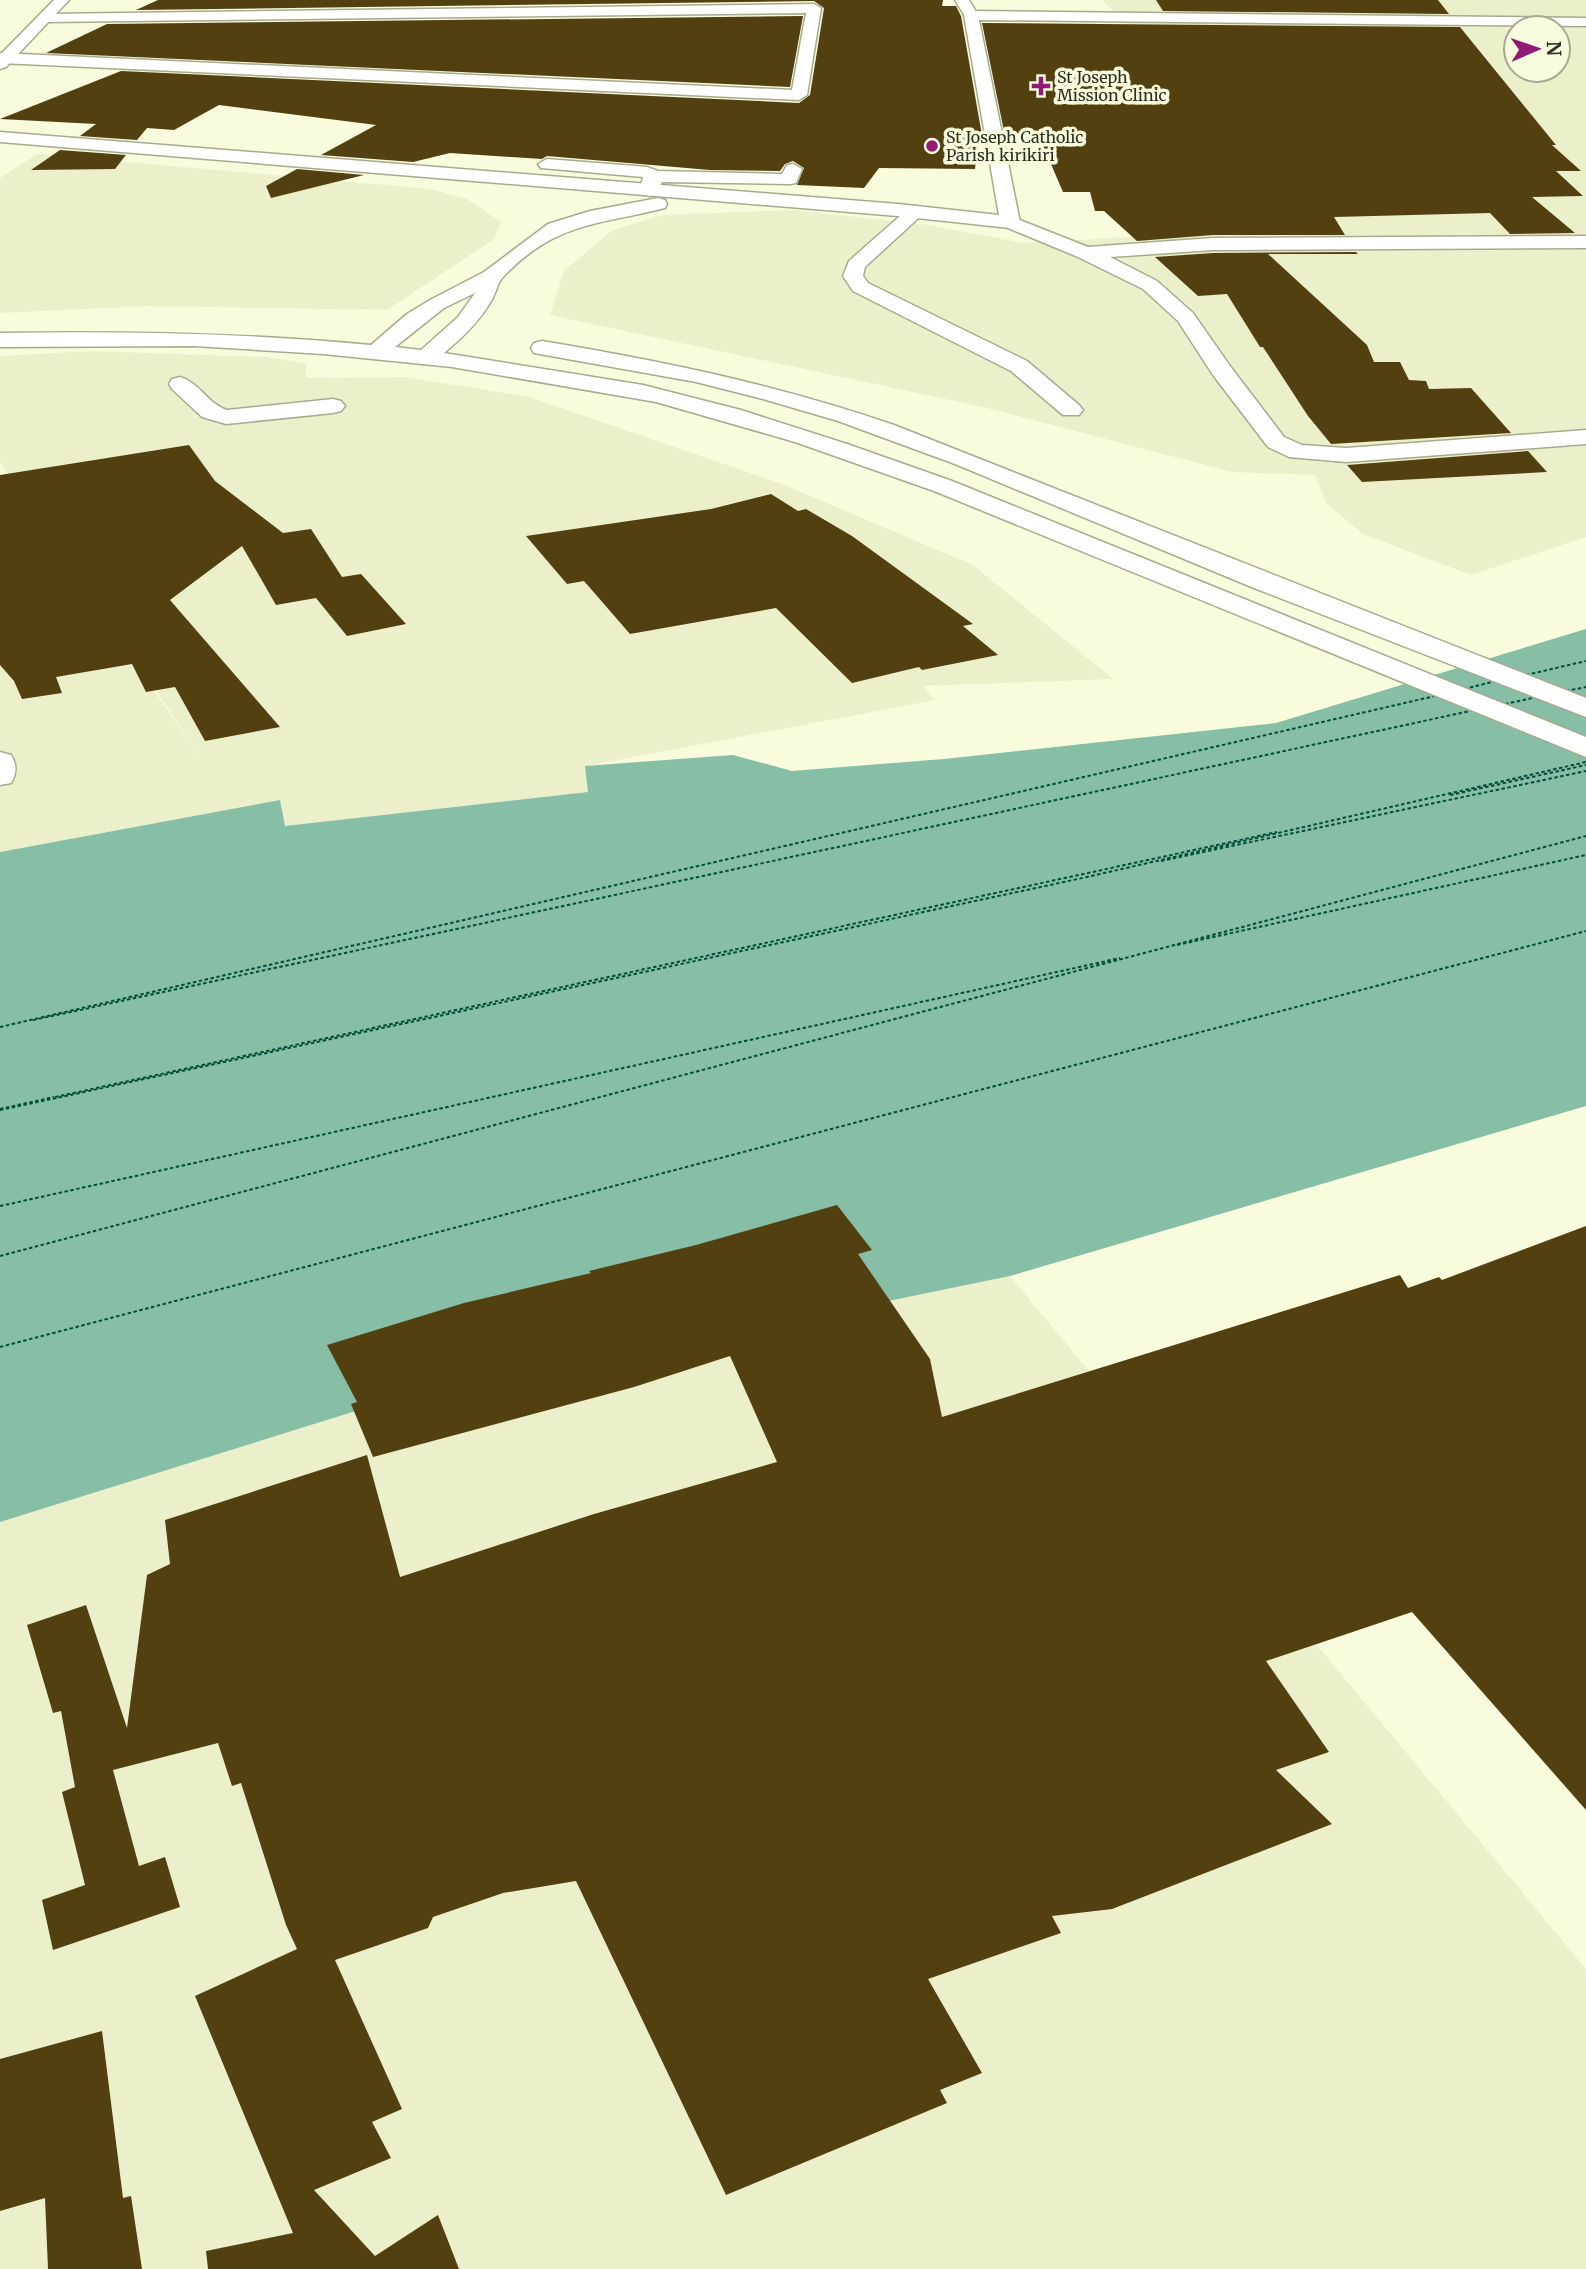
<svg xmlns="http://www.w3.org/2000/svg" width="1586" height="2269" font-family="Merriweather,serif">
<rect width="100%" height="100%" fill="#f8fbdc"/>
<path fill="#ecf0ca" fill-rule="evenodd" d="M1102 0H1586V537L1471 575 1363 534 1326 503 1315 475 1232 472 983 407 550 315 564 271 611 231 662 215 792 210 922 224 1023 243 1295 228 1265 160ZM1516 28H1558V70H1516Z
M37 154 430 189 467 199 501 222 494 239 387 310 149 306 0 313V178Z
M92 351 265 357 306 363V378L405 377 529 397 782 484 973 565 1113 679 922 686 935 700 586 766 589 792 285 826 280 800 0 852V475L202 758 0 462V356Z
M1010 1276 1586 1969V2269H0V1522L359 1410Z"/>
<path fill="#86bea6" d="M1586 629V1106L1010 1276 359 1410 0 1522V852L280 800 285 826 588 792 585 766 733 755 792 771 944 759 1276 723Z"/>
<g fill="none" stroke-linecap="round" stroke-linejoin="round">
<path stroke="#014f39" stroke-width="2" stroke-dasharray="3.5 2.5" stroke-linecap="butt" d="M1526 675 1586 661
M1464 689 1496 681
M1566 691 1586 687
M1505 704 1537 697
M1450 795 1586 765
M1161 861 1586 771
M1177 945 1586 855
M33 1020 1475 710
M0 1027 1435 696
M55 1097 1277 832
M0 1109 54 1097
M0 1110 1087 877 1586 762
M0 1206 1120 958
M0 1256 1586 836
M0 1347 1586 931"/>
</g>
<path fill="#534010" d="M158 0H943L942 6H956L961 16 983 141H978L975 169 879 168 864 188 797 185 804 168 793 161 785 164 780 171 710 170 547 156 542 159 450 153 413 162 321 155 376 125 219 105 174 130 147 128 137 140 80 136 96 124 0 119 121 71 799 103 810 95 824 8 814 1 136 10Z
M1156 0H1438L1449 14 1163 11Z
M803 16 790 87 46 53 107 24Z
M982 23 1460 27 1556 145H1552L1581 171H1556L1583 196 1532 197 1575 233 1510 234 1490 213 1334 217 1345 235H1213L1137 241 1104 211H1095L1090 192H1063L1041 141H1006Z
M60 150 126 155 115 169 31 170Z
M297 169 364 175 271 198 266 186Z
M1356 252 1358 254H1268L1367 345 1374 362H1400L1409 380 1426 381 1429 389 1471 388 1511 433 1331 444 1308 416 1263 347H1260L1227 294 1198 296 1155 257 1213 253Z
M189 445 215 481 283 533 311 529 342 577 361 574 406 624 347 636 316 598 276 605 242 546 170 600 280 727 205 741 175 687 146 692 132 664 56 677 62 693 22 699 14 681 0 665V475Z
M1528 451 1547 472 1362 482 1347 465Z
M771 494 798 511 806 509 852 536 973 624 963 626 998 655 922 670 919 667 852 683 776 608 630 634 584 581 567 584 526 536 711 509Z
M837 1205 872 1250 858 1254 930 1359 942 1417 1400 1275 1408 1288 1439 1277 1442 1280 1586 1226V1810L1412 1612 1266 1661 1329 1752 1276 1770 1332 1824 1112 1909 1052 1916 1061 1933 928 1979 982 2073 940 2090 947 2103 726 2195 576 1881 503 1893 433 1917 428 1928 335 1960 402 2109 372 2122 391 2158 314 2190 375 2256 438 2215 459 2269H208L206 2251 293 2233 195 1996 297 1949 286 1925 241 1783 232 1786 218 1743 113 1770 139 1866 165 1857 180 1907 53 1950 42 1900 85 1885 62 1792 75 1787 61 1711 53 1713 27 1625 86 1605 127 1728 147 1575 170 1564 165 1520 367 1455 400 1577 594 1514 777 1462 730 1356 634 1387 373 1457 351 1404 357 1402 327 1345 464 1303 591 1273 589 1271 696 1245Z
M102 2031 123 2198 131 2196 142 2269H48L45 2198 0 2211V2059Z"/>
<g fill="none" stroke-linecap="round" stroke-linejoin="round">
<g stroke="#a7ab8d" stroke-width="3">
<path id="minor" d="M955 0H969L978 15 976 18H966Z
M814 4 821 8 807 95 799 100 0 63V53L792 90 806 13 46 22 39 18 46 14Z
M547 159 647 167 658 171 782 174 787 165 793 164 802 169 796 183 790 184 662 182 656 194 649 196 640 190 643 177 541 168 538 164Z
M916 206 925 212 865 267 863 276 868 283 1027 361 1079 405 1083 410 1079 415H1063L1011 371 853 291 843 276 849 261 909 208Z
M1010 216 1088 247 1213 238 1586 236V248L1213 250 1110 257 1157 281 1193 313 1230 366 1284 437 1302 445 1346 448 1586 430V444L1346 462 1289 457 1268 447 1213 375 1178 321 1143 289 1078 257 1003 226 1000 222Z
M180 377C199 382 208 404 227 410L333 399 341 401 345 406 341 411 333 413 226 424 202 417 172 389 169 384 172 379Z
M0 752 11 755C17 764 17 773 11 783L0 785Z"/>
</g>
<g stroke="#a7ab8d" stroke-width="3">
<path id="major" d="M54 0H69L6 67 0 69V55Z
M971 11 1586 18V26L979 20 1020 222 1010 228 898 216 0 142V132L898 204 999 215 964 15Z
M658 198 665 200 667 204 665 208C598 225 555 222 503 277 497 283 496 294 491 301 479 322 462 338 444 353L643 385 741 410 847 444 952 481 1586 737V757L934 491 795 442 656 402 452 367 323 354 194 346 0 347V333C124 331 247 333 371 345L407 314 430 300 484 272 548 224 590 211ZM475 293 458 317 421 350 395 347 444 308Z
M542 341C662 361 779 385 894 425L1586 698V717L1254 588 955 464 838 421 763 399 696 382 534 353 531 348 534 343Z"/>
</g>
<use href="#minor" fill="#fff" fill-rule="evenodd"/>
<use href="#major" fill="#fff" fill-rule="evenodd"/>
</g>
<g fill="#921a77" stroke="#f8fbdc" stroke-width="2.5">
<path d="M1037.5 75.5h7v7h7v7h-7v7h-7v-7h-7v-7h7z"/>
<circle cx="932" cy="146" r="7"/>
</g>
<g text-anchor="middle" stroke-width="7" stroke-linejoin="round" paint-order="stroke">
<g font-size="16" fill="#2d2e22" stroke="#f8fbdc" text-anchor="start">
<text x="1057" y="83">St Joseph<tspan x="1057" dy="18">Mission Clinic</tspan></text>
<text x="946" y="143">St Joseph Catholic<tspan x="946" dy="18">Parish kirikiri</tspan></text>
</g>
</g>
<g transform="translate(1537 49) rotate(88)"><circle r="33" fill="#f8fbdc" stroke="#a7a992" stroke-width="2"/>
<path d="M0-5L12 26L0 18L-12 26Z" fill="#921a77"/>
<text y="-10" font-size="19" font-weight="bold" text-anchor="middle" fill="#2d2e22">N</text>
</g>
</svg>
